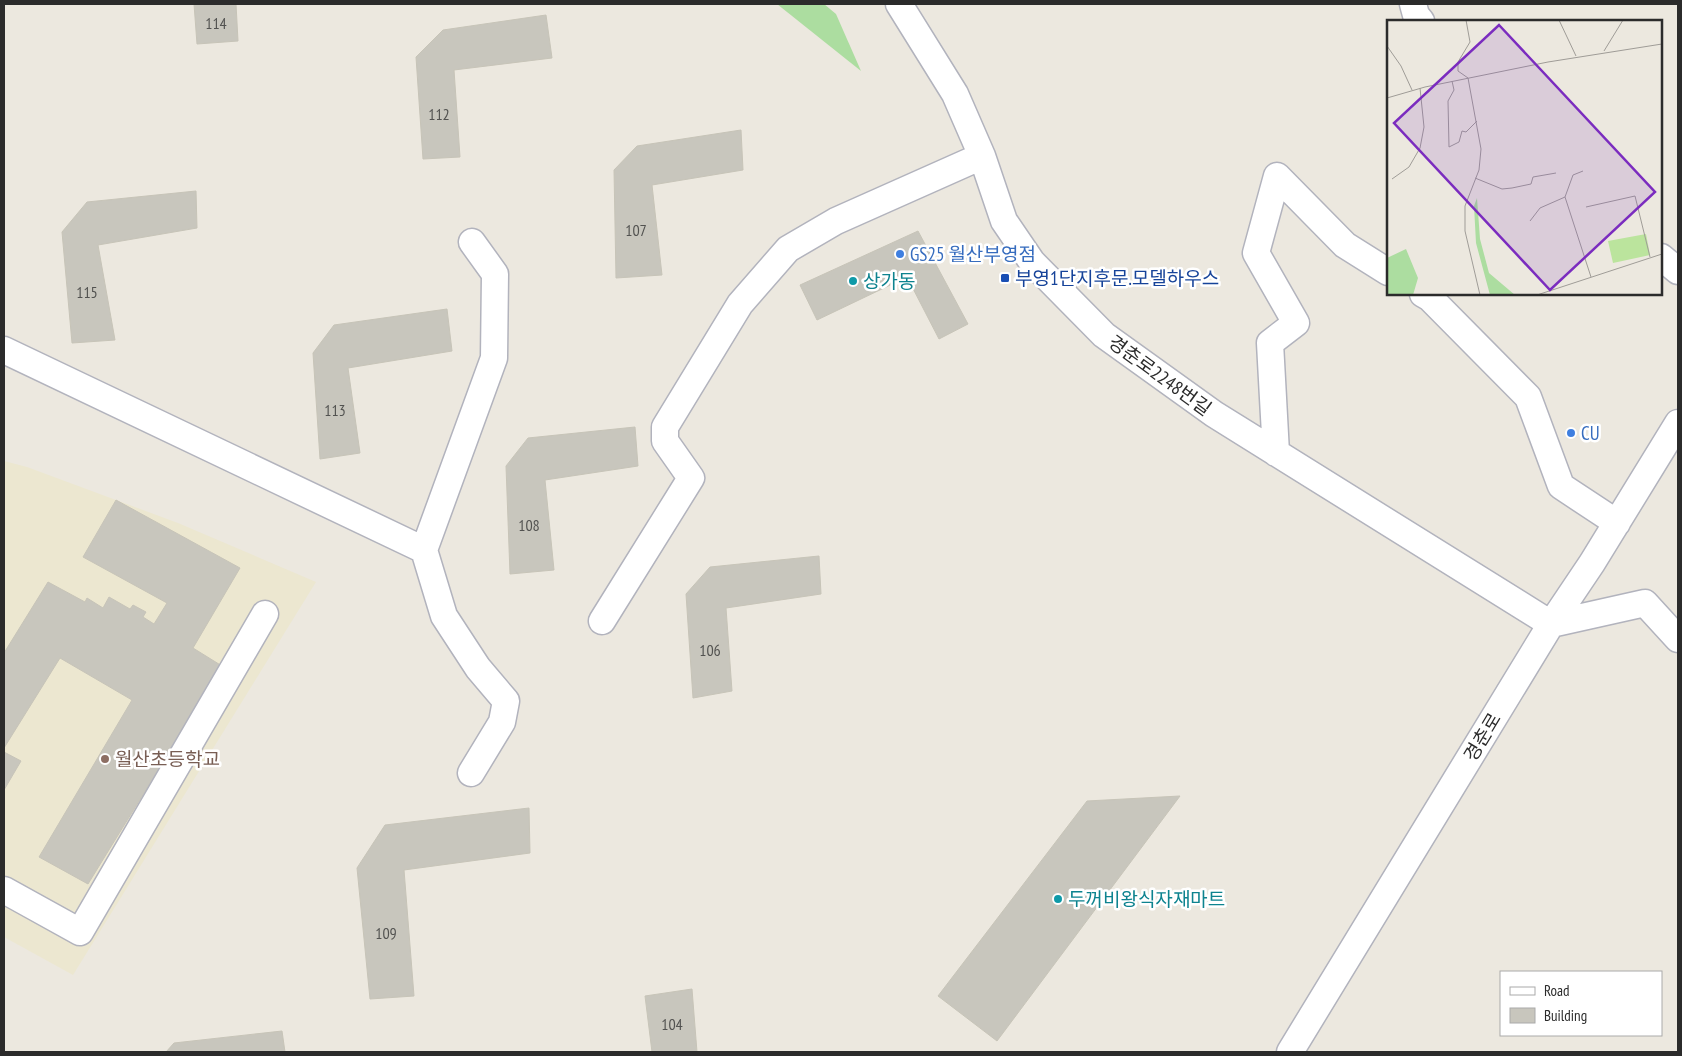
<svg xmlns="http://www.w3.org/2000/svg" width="1682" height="1056" font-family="'PT Sans Narrow','Noto Sans KR',sans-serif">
<rect width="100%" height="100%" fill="#ece8df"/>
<path fill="#ece7d0" d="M4 461 27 467 178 523 316 582 73 975 4 937Z"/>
<path fill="#acdda0" d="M777 4H824L836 14 861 71Z"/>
<path fill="#c8c6bd" stroke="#c7c4b8" d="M194 4H236L238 41 197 44Z
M546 15 552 58 454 70 460 157 423 159 416 57 443 30Z
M741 130 743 170 652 185 662 275 616 278 614 170 637 146Z
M196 191 197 228 98 245 115 340 72 343 62 232 87 202Z
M918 231 968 324 939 339 907 277 817 320 800 285Z
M447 309 452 351 348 368 360 453 320 459 313 353 334 325Z
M635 427 638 466 545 480 554 570 510 574 506 466 528 438Z
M116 500 240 568 193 648 222 666 88 884 39 857 132 700 60 658 4 748V653L48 582 85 602 87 598 103 608 109 597 130 609 133 605 146 612 143 617 154 624 167 603 83 557Z
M819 556 821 594 726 608 732 691 693 698 686 594 710 567Z
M4 752 21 761 4 790Z
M1180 796 997 1041 938 996 1087 801Z
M529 808 530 853 404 870 414 996 370 999 357 868 385 825Z
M692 989 697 1052H652L645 996Z
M282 1031 285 1052H166L174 1043Z"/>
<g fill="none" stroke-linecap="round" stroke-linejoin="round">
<g stroke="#b2b3bd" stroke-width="29">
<path id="minor" d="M899 4 955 94 982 156 1004 221 1032 262 1104 335 1214 414 1551 624 1645 603 1678 639
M1413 4 1416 15 1421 21
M1661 257 1678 271
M1423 294 1430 298 1528 397 1561 486 1617 523
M4 350 424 550
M1276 453 1270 343 1296 323 1256 253 1277 176 1345 245 1388 272
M602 621 691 478 665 441V427L740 304 788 249 836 221 982 156
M471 773 502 722 506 701 478 668 444 616 424 550 494 358 495 274 472 242
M4 890 80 932 265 614
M1290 1052 1551 624 1592 563 1678 423"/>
</g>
<use href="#minor" stroke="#fff" stroke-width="26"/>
</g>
<g fill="#3f7fe0" stroke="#fff" stroke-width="2">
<circle cx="900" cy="254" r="5"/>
<circle cx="1571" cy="433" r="5"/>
</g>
<rect fill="#1a4fb4" stroke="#fff" stroke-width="2" x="1000" y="273" width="10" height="10" rx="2.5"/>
<g fill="#0f9aa8" stroke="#fff" stroke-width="2">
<circle cx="853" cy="281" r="5"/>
<circle cx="1058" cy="899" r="5"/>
</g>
<circle fill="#8d6e63" stroke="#fff" stroke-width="2" cx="105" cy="759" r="5"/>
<g text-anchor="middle" stroke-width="5" stroke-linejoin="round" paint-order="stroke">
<g font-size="16" fill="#525250">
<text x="216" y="29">114</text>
<text x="439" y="120">112</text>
<text x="636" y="236">107</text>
<text x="87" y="298">115</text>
<text x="335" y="416">113</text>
<text x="529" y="531">108</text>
<text x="710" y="656">106</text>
<text x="386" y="939">109</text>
<text x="672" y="1030">104</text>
</g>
<g font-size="19" fill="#366cbe" stroke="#fff" text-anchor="start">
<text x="910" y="261">GS25 월산부영점</text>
<text x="1581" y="440">CU</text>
</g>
<g font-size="19" fill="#164399" stroke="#fff" text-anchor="start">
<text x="1015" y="285">부영1단지후문.모델하우스</text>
</g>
<g font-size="19" fill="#0d838f" stroke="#fff" text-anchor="start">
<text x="863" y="288">상가동</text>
<text x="1068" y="906">두꺼비왕식자재마트</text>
</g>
<g font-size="19" fill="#2b2b2b" stroke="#fff">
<text transform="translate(1160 375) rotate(36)" y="7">경춘로2248번길</text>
<text transform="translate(1482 737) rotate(-59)" y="7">경춘로</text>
</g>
<g font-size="19" fill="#785e54" stroke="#fff" text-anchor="start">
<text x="115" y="766">월산초등학교</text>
</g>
</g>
<g transform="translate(1387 20)">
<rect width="275" height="275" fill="#ece8df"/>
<path d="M90 178 93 219 102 253 128 275H103L89 223 87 186ZM19 229 31 258 26 275H0V238Z" fill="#acdda0"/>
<path d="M259 214 263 235 226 243 221 221Z" fill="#bbe49d"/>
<path fill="none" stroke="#9f9c97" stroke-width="1" d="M79 0 83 22 71 42V51L81 58 94 129 92 150 78 186V211L93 275M172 0 189 36M0 26 14 46 25 70M217 31 236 0M65 61 67 70 61 81 62 127 72 122 75 111 79 112 90 101M0 78 38 67 161 42 275 24M88 158 115 169 125 168 144 164 146 157 169 153M5 159 22 147 33 128 37 107 33 68M178 177 204 257M199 187 248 176 263 237M143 201 153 188 178 177 186 155 196 151M150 275 275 234"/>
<path fill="#7b2cbf" fill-opacity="0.15" stroke="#7b2cbf" stroke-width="2.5" d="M112 5 268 172 163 270 7 103Z"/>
<rect width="275" height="275" fill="none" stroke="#2b2b2b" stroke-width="2.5"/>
</g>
<rect width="1682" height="1056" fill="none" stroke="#2b2b2b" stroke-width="10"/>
<rect x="1500" y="971" width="162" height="65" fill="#ffffff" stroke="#aaaaaa"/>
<rect x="1510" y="987" width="25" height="8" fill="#ffffff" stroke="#aaaaaa"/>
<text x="1544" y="996" font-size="15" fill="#2b2b2b">Road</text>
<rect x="1510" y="1008" width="25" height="15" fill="#c8c6bd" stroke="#aaaaaa"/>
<text x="1544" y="1021" font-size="15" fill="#2b2b2b">Building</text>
</svg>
